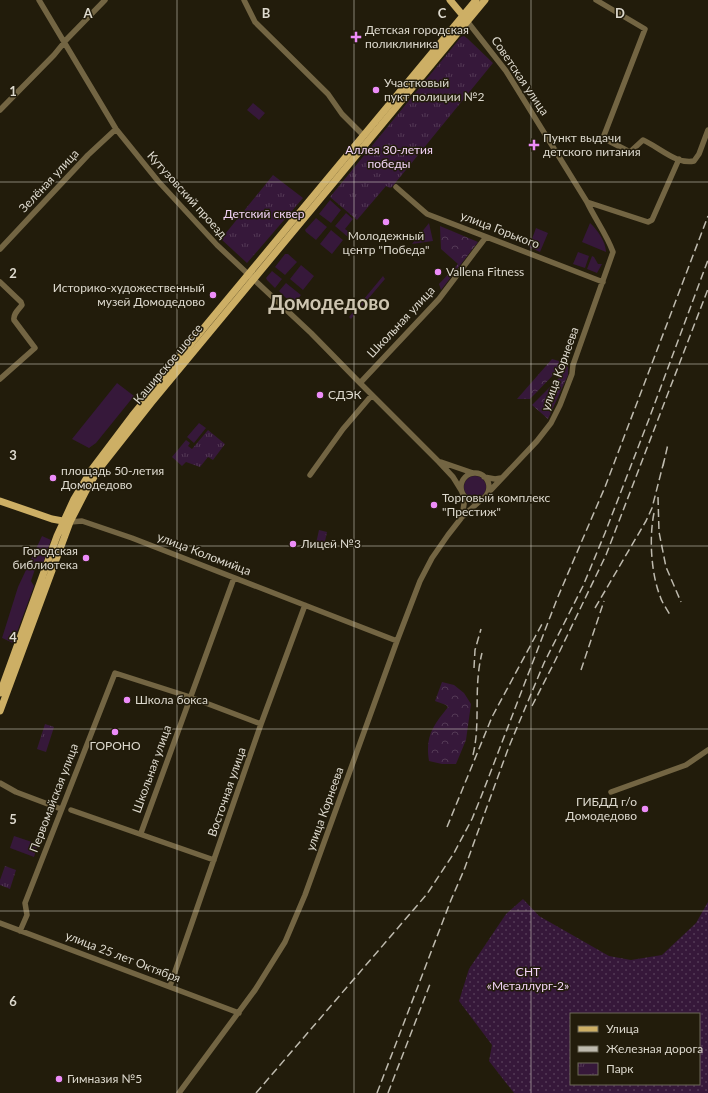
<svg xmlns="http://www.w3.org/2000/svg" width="708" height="1093" font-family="Lato,sans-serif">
<defs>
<pattern id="forest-crowns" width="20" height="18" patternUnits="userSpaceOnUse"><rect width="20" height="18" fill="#36183a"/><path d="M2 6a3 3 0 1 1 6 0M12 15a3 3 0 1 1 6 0" fill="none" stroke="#533955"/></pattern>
<pattern id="park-tufts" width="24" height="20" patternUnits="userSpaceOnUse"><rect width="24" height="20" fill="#36183a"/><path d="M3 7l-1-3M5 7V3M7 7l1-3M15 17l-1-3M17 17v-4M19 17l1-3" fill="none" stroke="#533955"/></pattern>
<pattern id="garden-dots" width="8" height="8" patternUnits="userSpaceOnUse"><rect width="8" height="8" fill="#36183a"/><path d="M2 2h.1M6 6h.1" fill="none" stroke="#533955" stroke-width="1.8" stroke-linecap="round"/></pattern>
</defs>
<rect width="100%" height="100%" fill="#221c0b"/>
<path fill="#36183a" d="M253 103 265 113 259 120 247 110Z
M330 200 341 210 331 223 319 214Z
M346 213 353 219 345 229 352 234 349 238 335 226Z
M316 218 327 227 316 240 306 232 305 230Z
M429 223 433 241 412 244Z
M590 223C597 229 606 242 606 252L582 242Z
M536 228 548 233 540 252 529 247Z
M331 230 343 240 332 254 320 244Z
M578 252 589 256 585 268 573 264Z
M285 254H288L297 262 285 275 275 267Z
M592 256 594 257 598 264H602L597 273 587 269Z
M301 265 314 276 303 290 290 279Z
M272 271 282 279 275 288 267 280 266 278Z
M383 276 385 279 351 319 349 317Z
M286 283 301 295 293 305 279 291Z
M117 383 134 396 96 443 89 448 72 439Z
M199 423 206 428 194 443 187 437Z
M464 487a11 11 0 1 1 22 0a11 11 0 1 1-22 0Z
M42 536 51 540 41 569H35L31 581 34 586 13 643 2 638 18 587Z
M14 836 38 844 34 857 10 848Z"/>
<path fill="url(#forest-crowns)" d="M440 226 478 242 441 290 439 284 458 264 441 249Z
M552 359 559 361 568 367V375L548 419 532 405 563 374 559 369 530 399H517Z
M442 682 454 685 464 693 471 704 466 740 456 764H442L429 761C425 736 433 726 448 707L446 705 435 701Z"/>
<path fill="url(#park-tufts)" d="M464 36 468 39 493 63 392 187 390 188 386 186 357 220 330 197 461 37Z
M273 175 303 198 247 263 221 239Z
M208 430 225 444 213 460 208 457 200 467 186 462 182 466 172 457 186 440 190 443 188 446 192 449Z
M319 530 327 532 323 550 315 548Z
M45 724 54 727 46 752 37 749Z
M5 866 16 870 10 889 0 885V880Z"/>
<path fill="url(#garden-dots)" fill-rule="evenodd" d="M523 899 539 916 609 956 631 960 662 955 696 923 708 902V1093H514L489 1061 492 1045 459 1001 469 969 506 914ZM571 1014H699V1084H571Z"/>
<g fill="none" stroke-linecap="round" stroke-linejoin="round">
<path stroke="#736543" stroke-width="5.5" d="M39 0 116 129 158 181 217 245 311 333 360 383 439 462 453 477 461 490
M244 0 255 22 328 94 342 114 364 136
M596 0 645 29 603 138 630 152 643 140C659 147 677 165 694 161L699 154 708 130
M467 21 506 71 587 202C595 219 607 235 613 252L573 365 572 374 560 405 551 423 537 441 487 494
M0 110 54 55 67 39 105 0
M396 187 427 214 603 282
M587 202 648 222 652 220 679 159
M0 249 88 155 116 129
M0 282 21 302 22 305C18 310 13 314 14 320L35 348 0 379
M360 383 439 299 486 237
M441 462 473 473
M461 487a14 14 0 1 1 28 0a14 14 0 1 1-28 0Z
M310 475 343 429 372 395
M484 477 495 479 501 478
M462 517 464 504 463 496
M70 522 82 521 132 538 397 641
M0 783 16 792 61 809
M611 792 686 765 708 750
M71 810 214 860
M141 833 234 578
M0 923 239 1013
M20 931 27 915 25 903 115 673 190 697 261 724
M170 986 261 724 305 605
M179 1093 255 990 285 942 305 895 397 641 420 581 432 558 448 535 462 517 481 500"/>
<path stroke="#cdaf65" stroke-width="7" d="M450 0 465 18
M0 501 52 519 68 522
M0 693 57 536 74 499 92 469 132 416 207 324 476 0
M0 711 70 522 88 487 99 469 151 403 485 0"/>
<path stroke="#bebaae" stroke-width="1.5" stroke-dasharray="8 4" stroke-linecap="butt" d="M663 466 668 444
M658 497 659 532 666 567 681 602
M654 513C649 537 651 573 660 596 662 603 667 609 670 615
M595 608 646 521 652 508 664 461
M474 668 475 650 481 629
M581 670 604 601
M532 706 555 661 606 555 708 289
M473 755C481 722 473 688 482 653
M447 827 492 717 542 624
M256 1093 427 894 454 853 472 819 481 797 557 599 605 487 708 216
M377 1093 451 900 464 870 508 749 544 663 583 586 605 533 649 419 708 260
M388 1093 430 984"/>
</g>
<path fill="none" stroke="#ddd9ce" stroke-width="1" stroke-opacity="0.55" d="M177 0V1093M354 0V1093M531 0V1093M0 182H708M0 364H708M0 546H708M0 729H708M0 911H708"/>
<g fill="#ed8cf9" stroke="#221c0b" stroke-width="1.5">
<path d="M354 31h4v4h4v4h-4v4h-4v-4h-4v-4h4z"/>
<circle cx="376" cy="90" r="4"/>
<path d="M532 139h4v4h4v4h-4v4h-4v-4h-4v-4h4z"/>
<circle cx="386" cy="222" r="4"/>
<circle cx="438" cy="272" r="4"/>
<circle cx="213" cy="295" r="4"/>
<circle cx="320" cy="395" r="4"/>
<circle cx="53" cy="478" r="4"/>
<circle cx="434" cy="505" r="4"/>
<circle cx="293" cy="544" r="4"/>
<circle cx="86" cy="558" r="4"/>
<circle cx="127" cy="700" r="4"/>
<circle cx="115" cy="732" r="4"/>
<circle cx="645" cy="809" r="4"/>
<circle cx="59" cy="1079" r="4"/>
</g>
<g text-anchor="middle" stroke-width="3" stroke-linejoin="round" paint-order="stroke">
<g font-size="12" fill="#ddd9ce" stroke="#221c0b" text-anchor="start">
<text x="365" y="34">Детская городская<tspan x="365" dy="14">поликлиника</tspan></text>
<text x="384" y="87">Участковый<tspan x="384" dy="14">пукт полиции №2</tspan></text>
<text x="543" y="142">Пункт выдачи<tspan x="543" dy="14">детского питания</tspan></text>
<text x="386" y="240" text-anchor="middle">Молодежный<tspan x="386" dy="14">центр "Победа"</tspan></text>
<text x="446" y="276">Vallena Fitness</text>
<text x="205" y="292" text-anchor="end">Историко-художественный<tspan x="205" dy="14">музей Домодедово</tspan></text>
<text x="328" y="399">СДЭК</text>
<text x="61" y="475">площадь 50-летия<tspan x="61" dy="14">Домодедово</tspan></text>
<text x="442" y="502">Торговый комплекс<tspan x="442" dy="14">"Престиж"</tspan></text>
<text x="301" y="548">Лицей №3</text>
<text x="78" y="555" text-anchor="end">Городская<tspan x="78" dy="14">библиотека</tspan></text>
<text x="135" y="704">Школа бокса</text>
<text x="115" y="750" text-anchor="middle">ГОРОНО</text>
<text x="637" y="806" text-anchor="end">ГИБДД г/о<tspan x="637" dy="14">Домодедово</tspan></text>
<text x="67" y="1083">Гимназия №5</text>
</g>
<g font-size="12" fill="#ddd9ce" stroke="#221c0b">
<text transform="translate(520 76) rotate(56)" y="4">Советская улица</text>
<text transform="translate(49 181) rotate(-47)" y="4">Зелёная улица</text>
<text transform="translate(187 195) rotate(48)" y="4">Кутузовский проезд</text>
<text transform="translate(500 230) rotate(21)" y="4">улица Горького</text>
<text transform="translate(401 322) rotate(-47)" y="4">Школьная улица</text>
<text transform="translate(168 364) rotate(-50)" y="4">Каширское шоссе</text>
<text transform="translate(560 369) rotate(-70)" y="4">улица Корнеева</text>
<text transform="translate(204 554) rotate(21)" y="4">улица Коломийца</text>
<text transform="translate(152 769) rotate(-70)" y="4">Школьная улица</text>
<text transform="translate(227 792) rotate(-71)" y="4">Восточная улица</text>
<text transform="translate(54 798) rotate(-69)" y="4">Первомайская улица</text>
<text transform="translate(325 809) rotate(-70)" y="4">улица Корнеева</text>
<text transform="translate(123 957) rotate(21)" y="4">улица 25 лет Октября</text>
</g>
<g font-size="12" fill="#f3d3f7" stroke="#221c0b">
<text x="389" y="154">Аллея 30-летия<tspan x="389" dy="14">победы</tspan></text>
<text x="264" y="218">Детский сквер</text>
<text x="528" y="976">СНТ<tspan x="528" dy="14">«Металлург-2»</tspan></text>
</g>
<g font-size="20" font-weight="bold" fill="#cdc4b0" stroke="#221c0b">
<text x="329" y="310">Домодедово</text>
</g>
</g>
<g font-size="13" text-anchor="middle" font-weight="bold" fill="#ddd9ce" stroke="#221c0b" stroke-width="3" stroke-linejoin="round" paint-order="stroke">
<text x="88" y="18">A</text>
<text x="266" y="18">B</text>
<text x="442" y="18">C</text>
<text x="620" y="18">D</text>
<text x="13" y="96">1</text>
<text x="13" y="278">2</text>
<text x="13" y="460">3</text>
<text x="13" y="642">4</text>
<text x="13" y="824">5</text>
<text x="13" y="1006">6</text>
</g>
<rect x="570" y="1013" width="130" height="72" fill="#221c0b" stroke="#6d6859"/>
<rect x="578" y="1026" width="20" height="6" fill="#cdaf65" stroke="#6d6859"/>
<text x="606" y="1033" font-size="12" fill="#ddd9ce">Улица</text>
<rect x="578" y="1046" width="20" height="6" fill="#bebaae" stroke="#6d6859"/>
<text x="606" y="1053" font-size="12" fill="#ddd9ce">Железная дорога</text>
<rect x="578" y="1063" width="20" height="12" fill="url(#park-tufts)" stroke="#6d6859"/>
<text x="606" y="1073" font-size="12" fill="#ddd9ce">Парк</text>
</svg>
